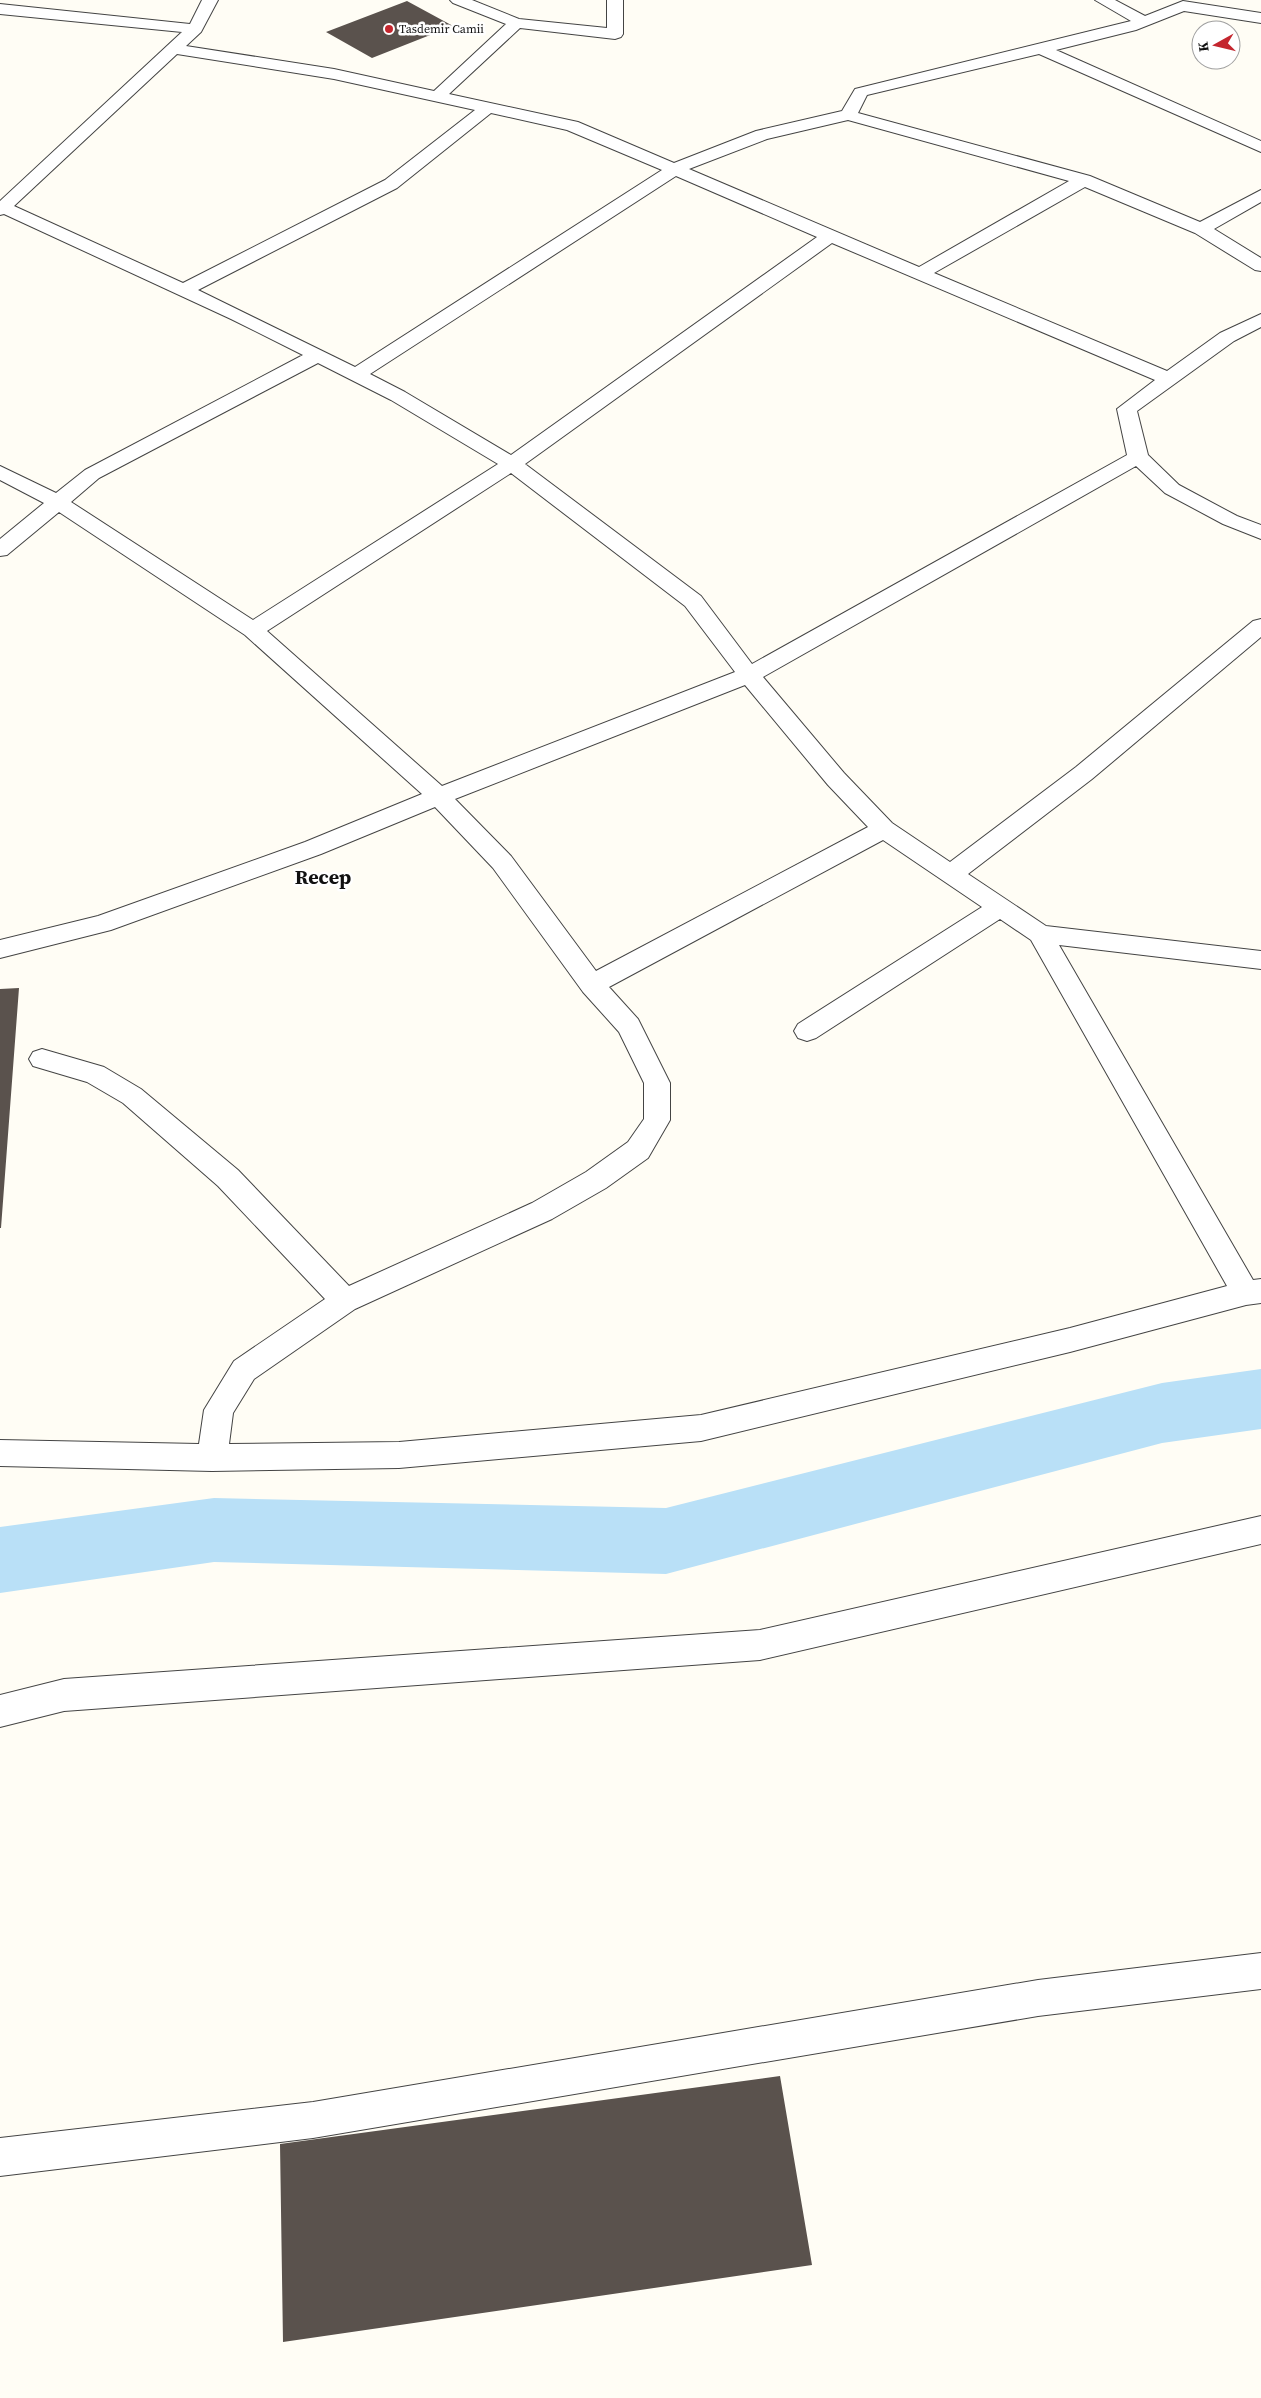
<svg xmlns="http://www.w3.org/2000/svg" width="1261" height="2398" font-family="'Source Serif 4',serif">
<rect width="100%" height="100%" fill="#fffdf5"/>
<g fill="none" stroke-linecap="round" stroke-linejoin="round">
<path fill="#b9e0f7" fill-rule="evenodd" d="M1261 1369V1429L1162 1443 666 1574 214 1562 0 1593V1527L214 1498 666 1508 1162 1383Z"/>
</g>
<path fill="#5a524d" d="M407 1 453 26 372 58 326 32Z
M19 988 1 1228H0V989Z
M780 2076 812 2265 283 2342 280 2144Z"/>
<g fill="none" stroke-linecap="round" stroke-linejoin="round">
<g stroke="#444" stroke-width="2">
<path id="minor" d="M202 0H218L201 32 186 46 334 69 434 91 506 24 453 3 450 0H472L519 19 607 28V0H623V34L621 37 615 39 520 28 449 94 578 122 674 163 756 131 842 111 855 89 1131 21 1095 0H1115L1145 16 1183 1 1261 13V23L1184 11 1136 30 1056 50 1261 141V152L1039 54 867 95 858 113 1090 176 1200 222 1261 190V202L1214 229 1261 258V271L1255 270 1195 233 1085 187 934 273 1167 371 1220 333 1261 314V327L1234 341 1137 411 1148 455 1179 485 1237 516 1261 525V539L1223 524 1165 493 1136 466 763 677 844 773 892 823 950 862 1076 767 1253 621 1261 619V637L1092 779 968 874 1046 926 1261 951V969L1059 945 1253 1280 1261 1279V1303L1246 1305 1070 1352 701 1441 399 1468 212 1471 0 1466V1440L199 1444 204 1410 234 1361 325 1299 218 1186 123 1103 87 1082 33 1066 29 1059 33 1052 42 1049 104 1067 141 1089 238 1170 349 1286 532 1203 586 1172 628 1142 644 1119V1083L619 1032 583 992 493 868 435 807 321 854 111 930 0 958V940L98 916 305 842 422 794 245 635 59 512 7 555 0 556V539L44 503 0 480V466L56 493 85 470 303 355 231 319 4 214 0 215V201L182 32 0 14V4L190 24ZM177 54 334 79 475 110 385 180 183 283 14 206ZM491 113 567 130 662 170 355 367 198 290 397 188ZM848 120 1069 181 919 267 689 169 767 139ZM676 176 817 237 511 455 405 392 370 374ZM832 243 1155 380 1117 409 1127 455 752 664 701 596 525 464ZM318 363 391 400 498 464 253 620 71 502 99 478ZM511 473 685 606 735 672 442 786 267 631ZM745 685 828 785 868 827 596 971 511 856 455 799ZM883 840 982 907 798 1024 794 1031 798 1038 807 1041 816 1038 1000 919 1031 940 1227 1286 1070 1328 701 1415 399 1442 229 1444 233 1413 254 1379 355 1309 552 1219 606 1188 648 1158 670 1120V1083L638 1019 609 987Z
M1261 1516V1544L760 1660 64 1711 0 1727V1695L64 1679 760 1630Z
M1261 1953V1989L1038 2016 313 2138 0 2176V2138L313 2102 1038 1980Z"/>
</g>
<use href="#minor" fill="#fff" fill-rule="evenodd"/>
</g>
<circle fill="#c4262e" stroke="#fff" stroke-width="2" cx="389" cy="29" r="5"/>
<g text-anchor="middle" stroke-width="5" stroke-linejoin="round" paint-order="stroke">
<g font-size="12" fill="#111" stroke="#fff" text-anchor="start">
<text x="399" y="33">Tasdemir Camii</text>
</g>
<g font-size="20" font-weight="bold" fill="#111" stroke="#fff">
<text x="323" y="884">Recep</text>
</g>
</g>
<g transform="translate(1216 45) rotate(262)"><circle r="24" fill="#ffffff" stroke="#a0a0a0"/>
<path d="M0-4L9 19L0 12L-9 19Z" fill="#c4262e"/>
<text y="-8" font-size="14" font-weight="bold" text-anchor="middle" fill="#111111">K</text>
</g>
</svg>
